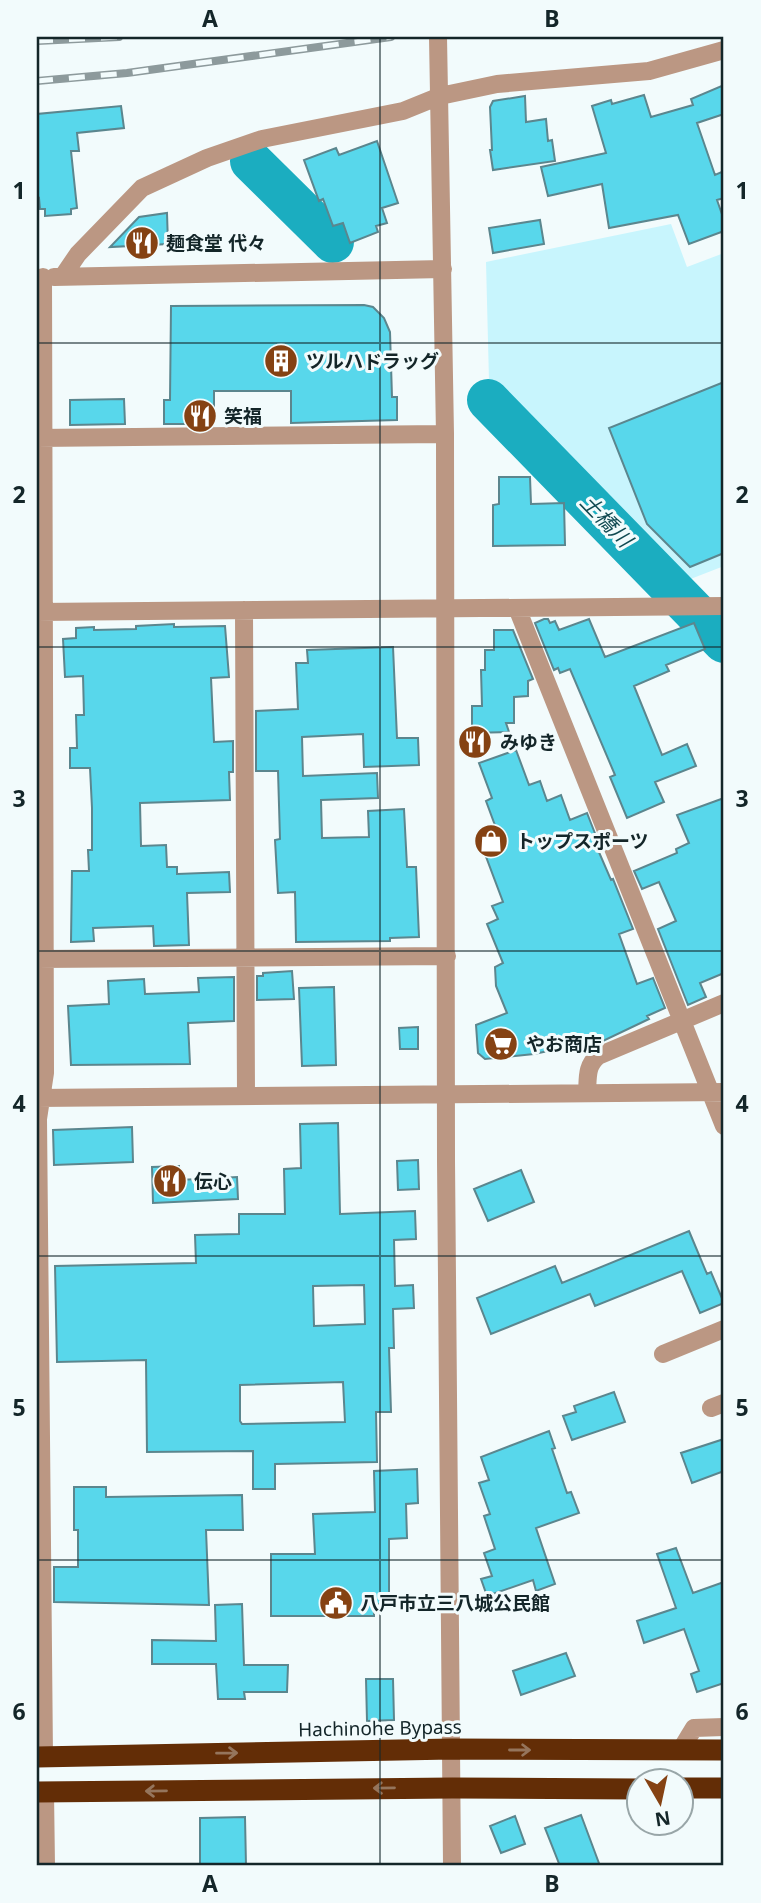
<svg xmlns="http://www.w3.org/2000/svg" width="761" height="1903" font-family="'Noto Sans','Noto Sans JP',sans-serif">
<rect width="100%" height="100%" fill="#f2fbfc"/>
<path fill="#c8f5fd" d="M671 224 687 267 724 253V566L688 580 489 381 486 262Z"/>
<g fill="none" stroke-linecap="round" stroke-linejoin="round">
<path stroke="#1badc0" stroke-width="42" d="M251 161 333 242
M488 400 724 642"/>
</g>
<path fill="#58d7eb" stroke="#5b868e" stroke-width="2" fill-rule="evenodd" d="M724 85V114L697 123 715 175 724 171V198L717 200 724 220V231L689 244 678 215 609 228 602 184 548 196 541 167 606 153 592 106 611 100 612 104 644 95 651 117 693 105 691 99Z
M525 96 526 122 546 119 548 141 552 140 555 161 493 170 490 150H492L490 107 493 101Z
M121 106 124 128 77 133 79 151H71L77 208 71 209V214L45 216V209H40L39 198 37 199V114Z
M377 141 398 203 382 208 387 223 376 226 378 232 350 243 343 223 333 226 323 199 319 201 304 160 336 148 339 155Z
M167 213 168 244 110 247 139 217Z
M540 220 544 244 493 253 489 228Z
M364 305 373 307 384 318 390 332 392 397H397V420L291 423V391H214V424H164V400H170L171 306Z
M724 382V553L690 567 647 524 609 428Z
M124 399 125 424 70 425V400Z
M499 477H530L531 504 564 503 565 545 493 546V505L499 504Z
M544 619H548L550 623 555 621 559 630 589 619 605 657 694 623 705 649 666 665 669 671 634 686 662 755 687 744 696 766 655 782 664 802 627 818 610 777 615 775 570 669 560 673 558 668 554 670 535 623Z
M174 624V627L225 626 229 677 211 678 214 742 233 741V772H229L230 800 140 803 141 846 166 845 167 867H177V874L229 872 230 892 187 893 189 945 154 946 153 926 93 928 94 941 71 942 72 871H89L88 850H92V808L90 768H70V748H77L76 715H84L83 676 65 677 63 639 76 638V628L94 627V630L136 629V626Z
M494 630H513L533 679 528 681V696L514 697V723H506L509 732 472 733V706H482L481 670H485V650H494Z
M393 647 397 738H418L419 765 364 767 363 734 302 737 303 776 377 773 378 798 321 800 322 838 369 837 368 811 404 809 407 867H416L419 937 390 938V941L296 942 295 892 278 893 275 840 280 839 278 771H256V711L298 709 296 663H308L307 650Z
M516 750 529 785 540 781 547 801 561 795 570 820 587 813 598 841 595 843 611 880 613 879 633 929 619 934 637 984 653 978 665 1008 647 1016 649 1019 580 1052 577 1045 534 1054 485 1059 478 1053 476 1025 507 1013 496 986 495 967 503 963 487 924 498 919 492 906 503 902 485 854 503 847 486 801 492 798 479 763Z
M724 798V973L700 983 706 997 688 1005 658 929 676 921 659 882 642 889 634 871 677 853 676 849 689 843 677 815Z
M292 971 294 999 257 1000V976H263V973Z
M234 977V1021L188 1023 190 1064 71 1065 68 1006 109 1004 108 981 144 979 145 994 199 992 198 978Z
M334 987 336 1065 302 1066 299 988Z
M418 1027V1049H400L399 1028Z
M338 1123 340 1214 415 1211 416 1239 394 1240 395 1286 413 1285 414 1308 393 1309 394 1348H389L391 1412H376L377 1462 275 1464V1489H253V1451L147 1452 146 1360 57 1362 55 1266 196 1263 195 1235 239 1234V1214H285L284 1169 301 1168 300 1124ZM364 1285 365 1324 314 1326 313 1286ZM343 1382 345 1422 242 1424 240 1421V1385Z
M132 1127 133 1162 54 1165 53 1130Z
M418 1160 419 1189 398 1190 397 1161Z
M179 1166V1180L237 1177 238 1199 153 1203 152 1167Z
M521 1170 534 1202 488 1221 474 1189Z
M689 1231 707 1274 711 1272 724 1303 700 1313 682 1271 595 1306 590 1294 491 1334 477 1298 555 1266 562 1283Z
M614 1392 625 1422 572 1440 563 1416 576 1412 574 1406Z
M549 1431 555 1448 552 1449 567 1493 571 1492 579 1513 536 1528 555 1584 536 1591 533 1580 487 1596 481 1579 492 1576 484 1553 495 1549 484 1516 490 1514 479 1483 489 1480 481 1457Z
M724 1439V1471L692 1483 681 1453Z
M417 1469 418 1503 406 1504 407 1538 389 1539V1604H374V1616H271V1554H315L313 1514 375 1512 374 1471Z
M74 1487H106V1497L242 1495 243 1530H206L209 1605 54 1602V1567H78V1530H74Z
M676 1548 693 1593 724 1582V1683L697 1692 691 1674 699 1671 684 1629 644 1643 637 1621 676 1608 657 1554Z
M242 1604 244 1665H288L287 1692H244L245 1699H218L216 1664H152V1640L216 1641 215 1605Z
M566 1653 575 1676 521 1695 513 1671Z
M366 1679H393L394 1720 367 1721Z
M581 1815 600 1866H560L545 1828Z
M515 1816 525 1844 501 1853 490 1826Z
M245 1817 246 1866H200V1818Z"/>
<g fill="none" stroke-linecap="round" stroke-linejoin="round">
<path stroke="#bb9783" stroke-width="18" d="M438 37 445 434 446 1161 452 1866
M63 276 78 254 142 188 207 158 262 139 403 111 440 96 497 84 649 71 724 50
M43 277 45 1073 38 1119 44 1757
M54 277 443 269
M37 438 445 434
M517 608 724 1126
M244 610 246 1096
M37 612 724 606
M37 959 447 956
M587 1093C588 1078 586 1066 598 1056L724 1003
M37 1098 724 1092
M663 1354 724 1329
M711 1408 724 1403
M680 1751 694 1728 724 1727
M45 1792 46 1866"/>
<path stroke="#632d06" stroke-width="21" d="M37 1757 452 1749 724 1750
M680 1788H724
M37 1792 452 1788 638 1789"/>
<g stroke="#8d9a9c" stroke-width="8">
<path id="rail" d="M37 41 119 37
M37 81 127 73 391 37"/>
</g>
<use href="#rail" stroke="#f2fbfc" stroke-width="5" stroke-dasharray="16" stroke-linecap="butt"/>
</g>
<defs><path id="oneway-shaft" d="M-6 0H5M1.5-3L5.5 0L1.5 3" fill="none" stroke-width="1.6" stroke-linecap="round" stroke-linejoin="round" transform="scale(1.75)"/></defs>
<g stroke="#95755c">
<use href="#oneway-shaft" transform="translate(520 1750)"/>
<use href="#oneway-shaft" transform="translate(227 1753) rotate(-1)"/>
<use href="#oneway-shaft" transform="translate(384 1788) rotate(179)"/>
<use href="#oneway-shaft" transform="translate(156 1791) rotate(179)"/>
</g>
<path fill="none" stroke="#142629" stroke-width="2" stroke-opacity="0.55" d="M380 37V1866M37 343H724M37 647H724M37 951H724M37 1256H724M37 1560H724"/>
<defs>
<g id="restaurant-disc" transform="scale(1.75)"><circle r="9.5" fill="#854213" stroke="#f2fbfc"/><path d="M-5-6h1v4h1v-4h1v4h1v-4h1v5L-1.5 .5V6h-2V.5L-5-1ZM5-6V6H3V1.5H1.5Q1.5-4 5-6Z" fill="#fff"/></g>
<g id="building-disc" transform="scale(1.75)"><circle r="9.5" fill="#854213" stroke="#f2fbfc"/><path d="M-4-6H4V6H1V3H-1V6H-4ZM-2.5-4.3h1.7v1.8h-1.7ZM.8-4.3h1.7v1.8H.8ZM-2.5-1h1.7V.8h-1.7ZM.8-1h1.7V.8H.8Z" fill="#fff"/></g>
<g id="shop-disc" transform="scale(1.75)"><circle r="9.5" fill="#854213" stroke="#f2fbfc"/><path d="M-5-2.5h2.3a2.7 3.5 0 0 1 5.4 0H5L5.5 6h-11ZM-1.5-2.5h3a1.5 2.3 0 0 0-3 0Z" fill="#fff"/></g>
<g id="supermarket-disc" transform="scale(1.75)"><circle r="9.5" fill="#854213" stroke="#f2fbfc"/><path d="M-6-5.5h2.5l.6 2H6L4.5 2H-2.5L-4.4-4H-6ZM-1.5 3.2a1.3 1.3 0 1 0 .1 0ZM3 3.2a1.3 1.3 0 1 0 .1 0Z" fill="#fff"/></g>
<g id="civic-disc" transform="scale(1.75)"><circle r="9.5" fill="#854213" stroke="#f2fbfc"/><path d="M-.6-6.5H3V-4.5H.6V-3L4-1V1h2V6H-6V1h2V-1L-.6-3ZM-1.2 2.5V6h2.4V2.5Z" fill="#fff"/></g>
</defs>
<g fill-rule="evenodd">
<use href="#restaurant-disc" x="142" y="243"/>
<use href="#building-disc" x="281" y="361"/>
<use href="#restaurant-disc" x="200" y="416"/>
<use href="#restaurant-disc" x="475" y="742"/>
<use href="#shop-disc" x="491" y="841"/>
<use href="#supermarket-disc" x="501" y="1044"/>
<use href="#restaurant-disc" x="170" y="1181"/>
<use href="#civic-disc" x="336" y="1603"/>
</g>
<g text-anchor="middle" stroke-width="6" stroke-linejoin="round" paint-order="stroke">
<g font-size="19" font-weight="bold" fill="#142629" stroke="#f2fbfc" text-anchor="start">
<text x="166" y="250">麺食堂 代々</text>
<text x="306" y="368">ツルハドラッグ</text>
<text x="224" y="423">笑福</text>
<text x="500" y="749">みゆき</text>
<text x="516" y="848">トップスポーツ</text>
<text x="526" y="1051">やお商店</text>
<text x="194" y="1188">伝心</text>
<text x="360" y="1610">八戸市立三八城公民館</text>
</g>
<g font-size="19" fill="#142629" stroke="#f2fbfc">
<text transform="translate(380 1728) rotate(-1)" y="7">Hachinohe Bypass</text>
</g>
<g font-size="21" font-style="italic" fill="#114a52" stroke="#f2fbfc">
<text transform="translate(606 521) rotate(46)" y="7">土橋川</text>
</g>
</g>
<rect width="761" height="1903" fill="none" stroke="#f2fbfc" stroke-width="77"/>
<g transform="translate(660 1802) rotate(171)"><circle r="33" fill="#f2fbfc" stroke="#99a6a8" stroke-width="2"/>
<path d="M0-5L12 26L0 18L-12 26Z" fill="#854213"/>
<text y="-10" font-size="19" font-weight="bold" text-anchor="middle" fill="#142629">N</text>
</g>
<rect x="38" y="38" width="684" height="1826" fill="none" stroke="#142629" stroke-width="2.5"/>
<g font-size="23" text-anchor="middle" font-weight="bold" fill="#142629">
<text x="210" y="27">A</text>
<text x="552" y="27">B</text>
<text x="19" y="199">1</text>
<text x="742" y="199">1</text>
<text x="19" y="503">2</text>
<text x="742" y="503">2</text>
<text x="19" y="807">3</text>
<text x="742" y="807">3</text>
<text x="19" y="1112">4</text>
<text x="742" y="1112">4</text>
<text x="19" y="1416">5</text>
<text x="742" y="1416">5</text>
<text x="19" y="1720">6</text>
<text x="742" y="1720">6</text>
<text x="210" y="1892">A</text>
<text x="552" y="1892">B</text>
</g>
</svg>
